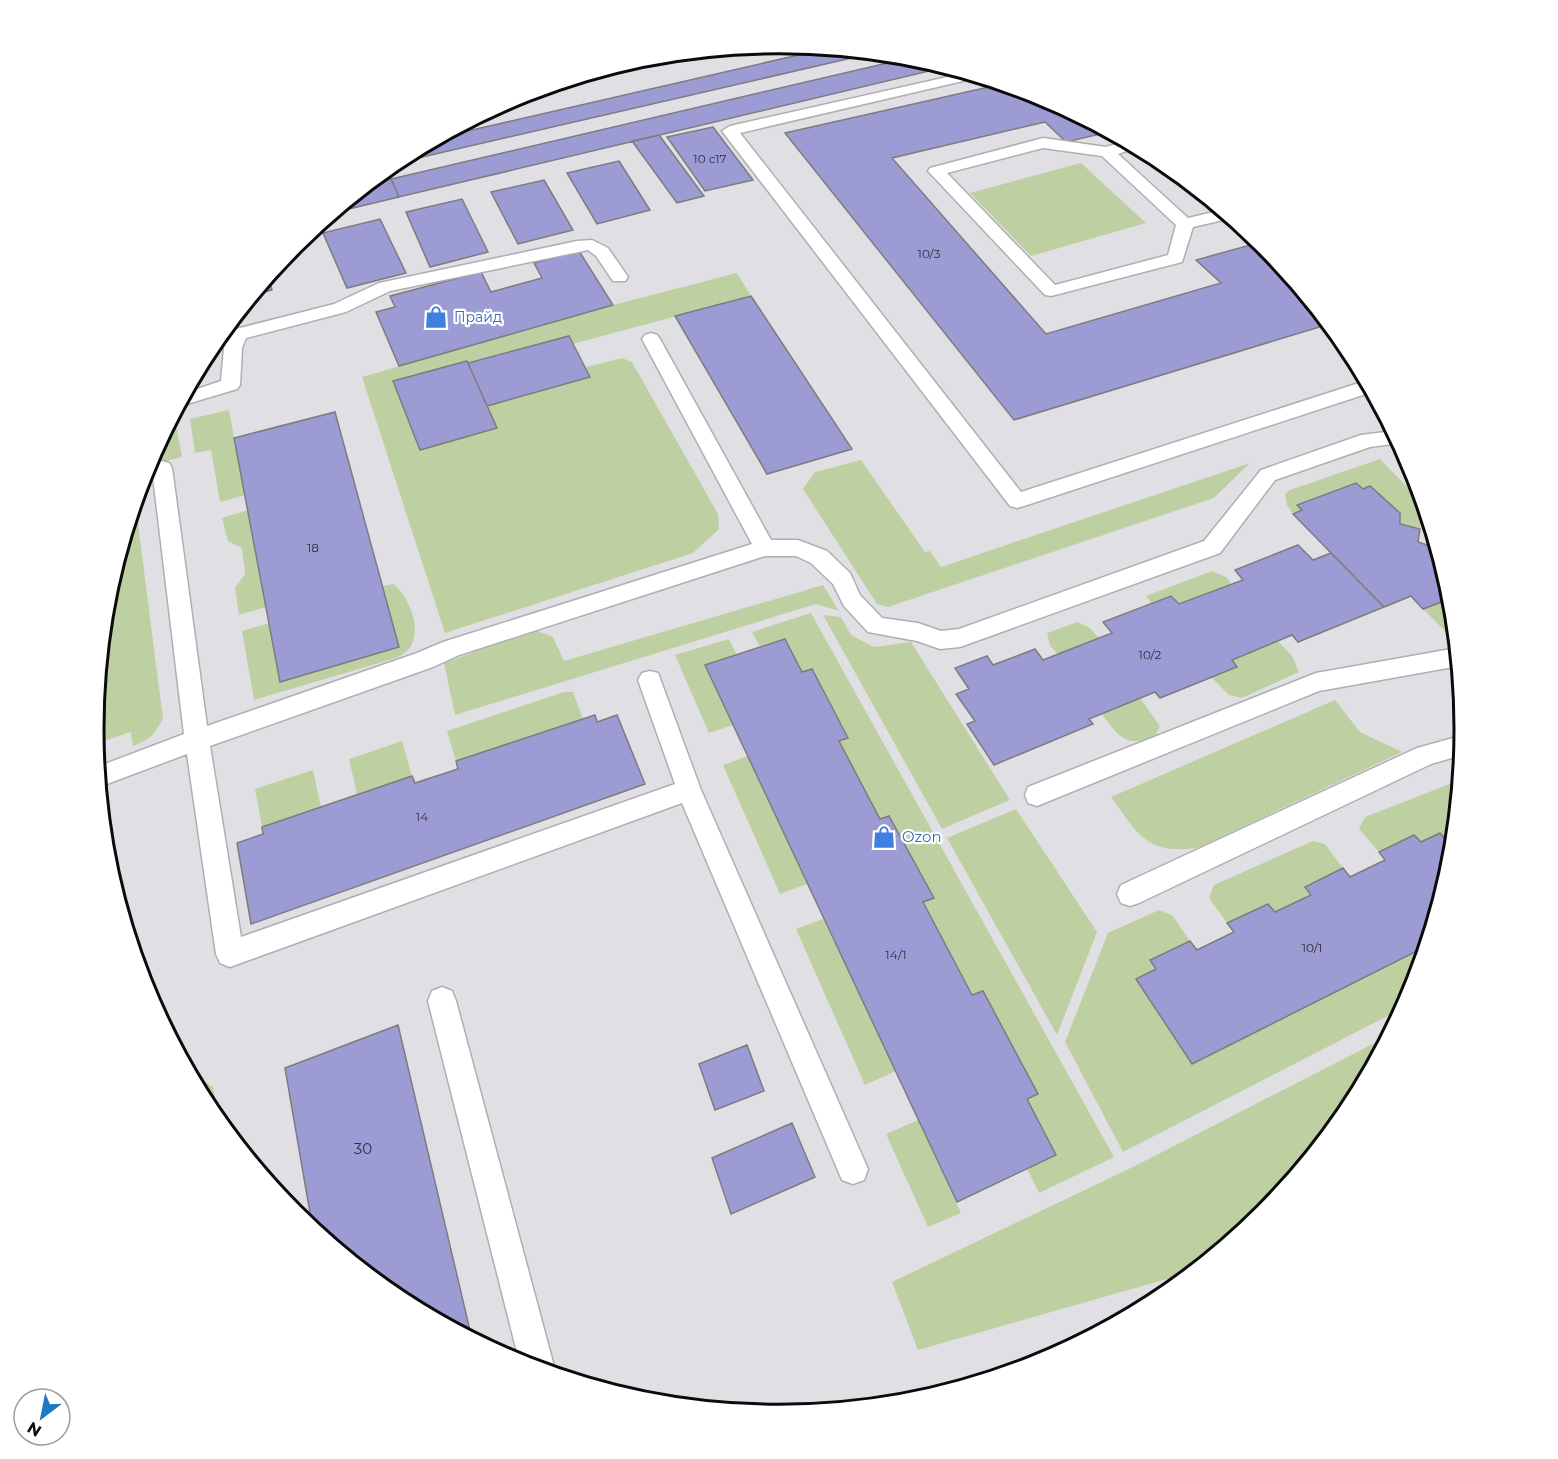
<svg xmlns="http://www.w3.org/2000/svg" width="1558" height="1459" font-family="Montserrat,sans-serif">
<rect width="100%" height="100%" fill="#e0e0e4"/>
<path fill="#bed0a1" d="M1081 163 1146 223 1031 256 970 193Z
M737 273 751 296 573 344 569 336 394 381 420 450 497 428 487 406 590 377 586 367 622 358 632 362 718 514 719 529 693 553 445 633 362 377 613 305Z
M229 410 245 495 220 502 211 450 195 453 190 419Z
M174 414 182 457 146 466Z
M1380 459 1421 501 1420 529 1400 524V513L1370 486 1363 489 1356 483 1297 504 1302 510 1293 514 1287 505 1285 494 1290 490Z
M861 460 925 552 930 551 941 567 1250 463 1214 498 888 607 877 604 803 489 815 472Z
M135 500 163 719C155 734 148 741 133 746L131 732 94 744 93 729 106 595Z
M248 510 266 607 239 615 235 588 245 574 242 548 228 541 222 518Z
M1212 571 1226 577 1231 584 1179 604 1171 596 1151 603 1146 596Z
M394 584C409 598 424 631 408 650 405 653 400 656 396 658L254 700 242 631 269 623 281 682 398 647 382 586Z
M823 585 839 611 816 604 455 715 444 663 535 630 553 637 564 661Z
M1452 598 1455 631 1448 634 1423 609Z
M811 613 1114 1157 1039 1193 1027 1169 1056 1155 1027 1099 1038 1094 983 991 972 995 923 902 933 897 889 816 880 819 839 741 848 737 812 669 802 672 785 639 760 647 752 632Z
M823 615 841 617 851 635 874 647 911 642 1010 800 942 829Z
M1078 622 1090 628 1099 638 1058 654 1050 646 1047 633Z
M729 639 737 655 705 665 733 725 709 733 675 655Z
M1278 641 1292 656 1299 672 1242 698 1229 695 1211 677 1237 667 1232 660Z
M564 692H573L583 719 456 761 447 731Z
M1140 698 1160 726 1155 736C1127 749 1118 736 1102 714Z
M1335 700 1360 732 1402 752 1198 848C1146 855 1138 834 1111 797Z
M402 741 412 776 357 794 349 759Z
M748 756 807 884 780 894 723 765Z
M313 770 321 807 262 827 255 789Z
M1452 783 1459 791 1453 848 1440 833 1421 842 1414 835 1379 852 1359 829 1365 817Z
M1016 809 1097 932 1057 1035 947 838Z
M1313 841 1325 844 1343 868 1305 886 1311 895 1276 912 1268 904 1227 923 1209 898 1214 885Z
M1159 910 1172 915 1190 941 1150 959 1156 969 1136 979 1192 1064 1427 946 1413 992 1405 1007 1123 1152 1065 1042 1108 933Z
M823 919 896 1071 865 1085 796 929Z
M1390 1035 1349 1111 1264 1215 1195 1271 918 1350 892 1282 1135 1166Z
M187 1071 213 1087 219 1124 208 1110Z
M918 1120 961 1213 928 1227 886 1134Z"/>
<path fill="#9c9bd3" stroke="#7c7c7f" stroke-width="1.5" d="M829 48 873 53 392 164 437 138Z
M913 57 946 67 399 197 391 179Z
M1002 84 1042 96 1109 132 1066 142 1045 122 892 158 1046 334 1221 283 1196 260 1261 242 1329 324 1014 420 785 133Z
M713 127 753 180 705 191 667 137Z
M659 135 704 196 677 203 632 141Z
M619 161 650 210 597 224 567 173Z
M391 179 399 197 332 213 366 185Z
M544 180 573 230 518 244 491 192Z
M462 199 488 252 430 267 406 212Z
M380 219 406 273 347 288 323 233Z
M579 251 613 305 399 366 376 312 395 307 390 296 481 272 491 292 542 278 534 263Z
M268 276 272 290 253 295Z
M751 296 852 449 767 474 675 316Z
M569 336 590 377 487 406 468 363Z
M467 361 497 428 420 450 393 381Z
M335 412 399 647 280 682 234 438Z
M1356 483 1363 489 1370 486 1400 513V524L1420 529 1418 542 1436 548 1433 556 1441 559 1452 598 1423 609 1411 596 1384 607 1293 514 1302 510 1297 505Z
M1298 545 1313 560 1331 553 1384 607 1298 642 1292 635 1232 660 1237 667 1160 698 1155 692 1089 719 1093 724 994 765 967 724 975 721 956 694 969 689 955 668 987 656 993 665 1035 649 1043 660 1112 633 1103 622 1171 596 1179 604 1243 580 1235 570Z
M785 639 802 672 812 669 848 738 839 741 880 819 889 816 934 898 923 902 972 995 983 991 1038 1094 1027 1099 1056 1155 957 1202 705 665Z
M595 715 597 722 617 715 645 784 251 924 237 843 263 834 262 827 412 776 415 783 458 769 456 761Z
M1440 833 1453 848 1452 864 1427 946 1192 1064 1136 979 1156 969 1150 960 1190 941 1197 950 1234 932 1227 923 1268 904 1275 912 1311 895 1305 887 1343 868 1350 877 1385 860 1379 852 1414 835 1421 842Z
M398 1025 472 1339 398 1300 313 1230 285 1068Z
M747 1045 764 1091 715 1110 699 1064Z
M792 1123 815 1177 731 1214 712 1158Z"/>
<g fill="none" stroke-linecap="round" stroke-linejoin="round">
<g stroke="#afafb3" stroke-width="3">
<path id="lane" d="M965 73 980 77 740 133 1021 492 1362 382 1366 380 1372 392 1024 506 1017 508 1010 506 722 131 730 126Z
M1043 138 1106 147 1126 141 1138 147 1118 154 1188 218 1222 210 1232 218 1193 227 1182 262 1051 296 1045 295 928 171 930 168ZM1043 148 1102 156 1176 225 1168 255 1055 285 947 173Z
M592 240 608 248 628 277 625 281H613L596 256 588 250 390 291 346 312 246 338 242 348 240 385 237 389 177 407 185 393 221 381 224 348 232 330 334 304 379 283 577 241Z
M651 333 657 335 660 339 771 540H798L827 551 850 573 860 595 882 618 918 623 941 631 959 629 1204 541 1261 470 1361 435 1393 431 1400 443 1370 447 1275 480 1220 553 960 647 940 649 917 641 868 632 844 606 833 584 811 563 796 556H765L459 655 433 667 210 746 241 937 675 784 638 680 642 673 650 671 658 673 701 790 868 1169 864 1180 853 1184 842 1180 682 803 230 967 220 963 216 954 187 754 99 787 97 767 184 734 152 468 155 463 162 461 169 463 172 468 207 726 417 653 443 642 752 544 642 339 645 335Z
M1457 648 1459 666 1319 691 1037 806 1028 803 1025 795 1028 787 1316 673Z
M1464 735 1462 755 1431 764 1139 903 1130 906 1121 903 1117 894 1121 885 1417 748Z
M442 987 452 991 456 1001 555 1370 553 1374 520 1364 428 1001 432 991Z"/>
</g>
<use href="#lane" fill="#fff" fill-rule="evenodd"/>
</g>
<defs>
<g id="shop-bare" transform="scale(1.8)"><path d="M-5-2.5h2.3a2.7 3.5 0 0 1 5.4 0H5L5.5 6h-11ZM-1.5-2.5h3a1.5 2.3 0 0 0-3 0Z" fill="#3f7fe0" stroke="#fff" stroke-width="2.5" paint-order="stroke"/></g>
</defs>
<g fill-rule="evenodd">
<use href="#shop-bare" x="436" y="317"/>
<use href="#shop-bare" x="884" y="837"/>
</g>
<g text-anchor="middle" stroke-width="4.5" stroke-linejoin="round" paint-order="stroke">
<g font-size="12" fill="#2f2f3e">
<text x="710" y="163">10 с17</text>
<text x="929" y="258">10/3</text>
<text x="313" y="552">18</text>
<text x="1150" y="659">10/2</text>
<text x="422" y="821">14</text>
<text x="1312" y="952">10/1</text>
<text x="896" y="959">14/1</text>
</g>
<g font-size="14" fill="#366cbe" stroke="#fff" text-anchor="start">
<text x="454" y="322">Прайд</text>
</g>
<g font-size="15" fill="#366cbe" stroke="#fff" text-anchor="start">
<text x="902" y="842">Ozon</text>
</g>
<g font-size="15" fill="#2f2f3e">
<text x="363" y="1154">30</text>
</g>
</g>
<path d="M0 0H1558V1459H0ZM104 729a675 675 0 1 1 1350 0a675 675 0 1 1-1350 0Z" fill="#fff" fill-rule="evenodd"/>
<path fill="none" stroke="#0b0b0c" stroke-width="3" d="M104 729a675 675 0 1 1 1350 0a675 675 0 1 1-1350 0Z"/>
<g transform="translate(42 1417) rotate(212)"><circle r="28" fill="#ffffff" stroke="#9d9d9e" stroke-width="1.5"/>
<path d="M0-4.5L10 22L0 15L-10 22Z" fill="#2376c4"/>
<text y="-9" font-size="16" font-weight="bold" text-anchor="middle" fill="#0b0b0c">N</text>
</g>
</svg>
